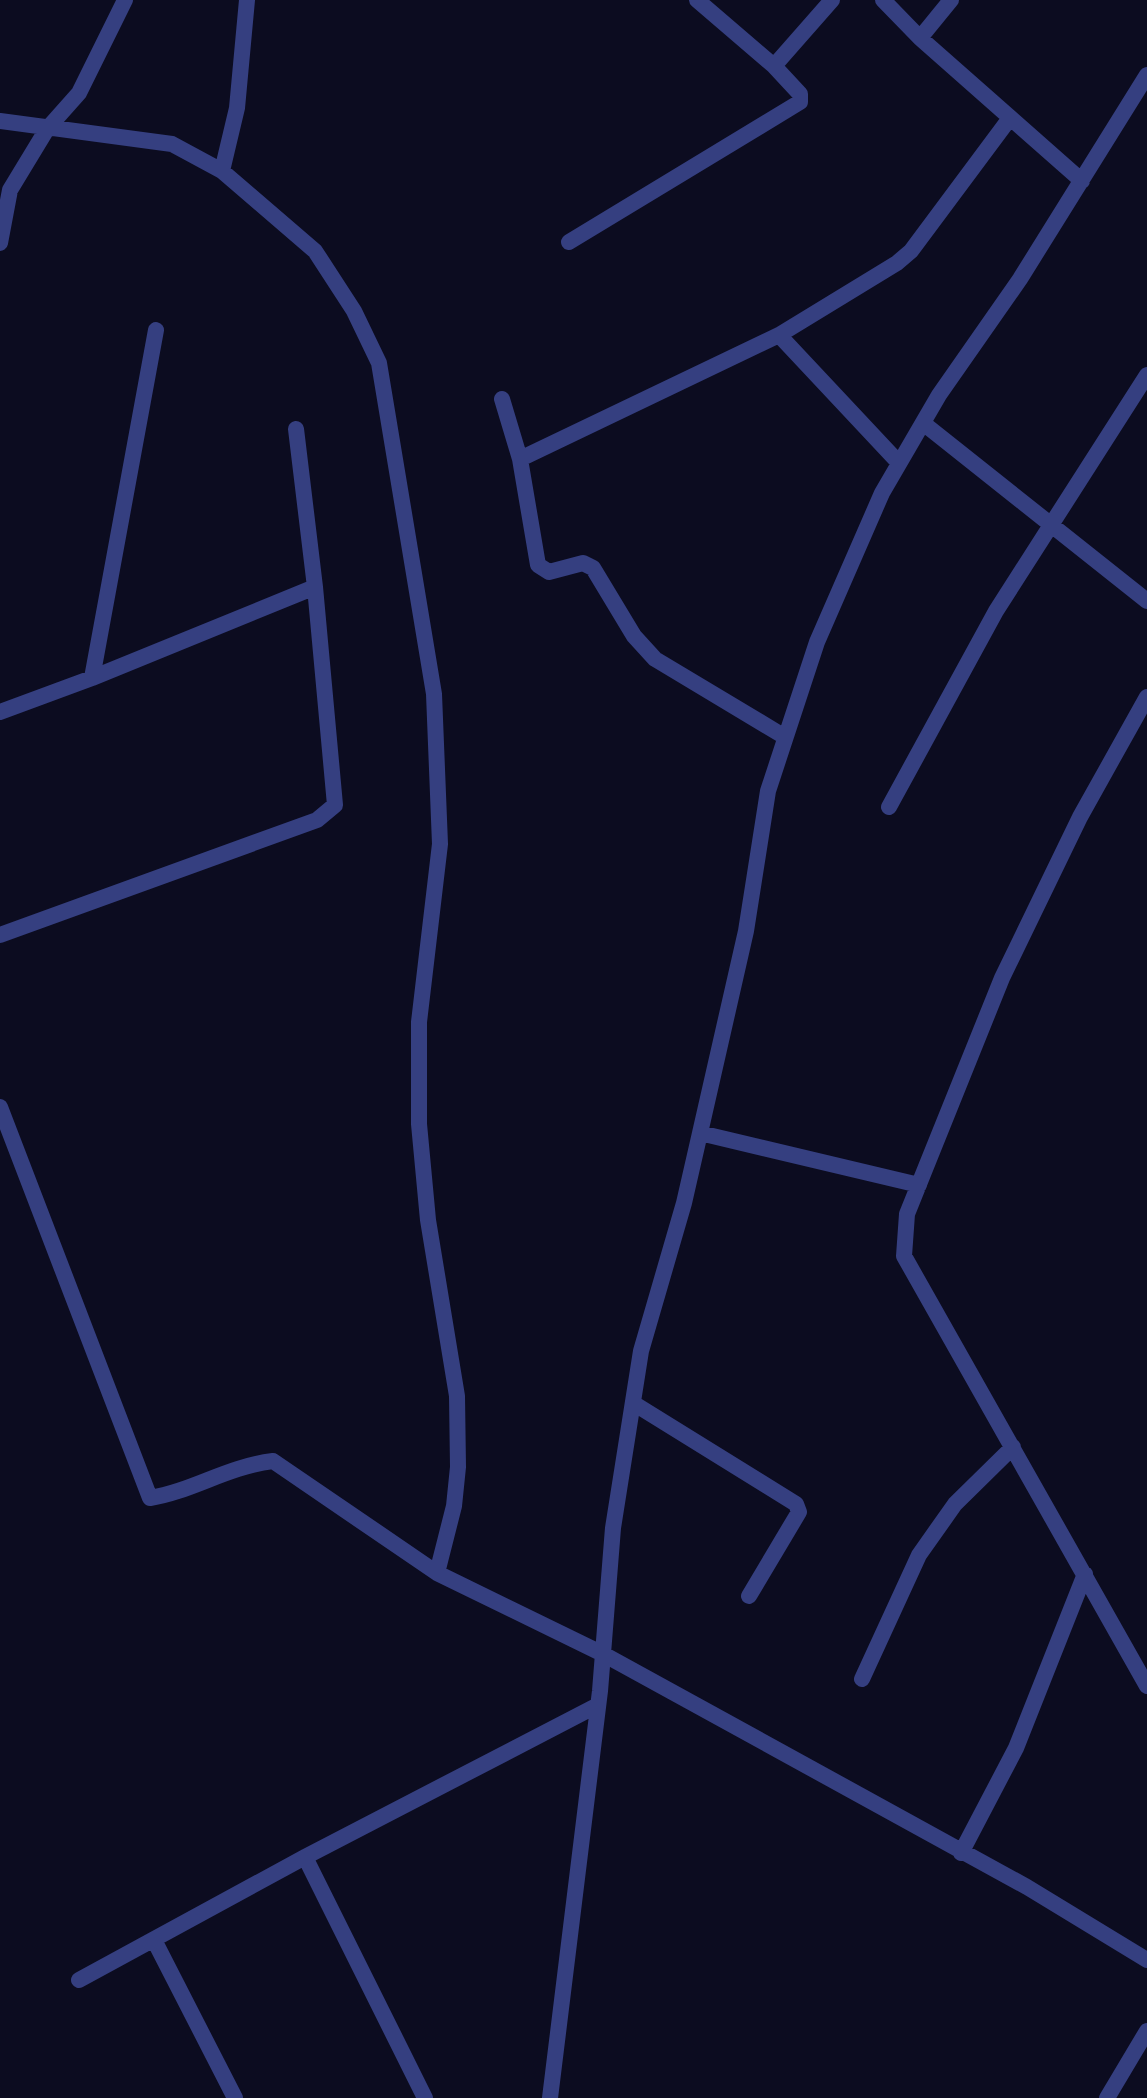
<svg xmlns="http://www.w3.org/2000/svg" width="1147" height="2098" font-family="Jost,sans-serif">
<rect width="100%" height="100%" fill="#0c0c20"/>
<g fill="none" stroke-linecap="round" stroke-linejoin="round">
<path stroke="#353f80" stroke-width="16" d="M883 0 920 38 1082 181
M920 38 951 0
M774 66 832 0
M0 121 172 144 222 171 315 251 354 311 379 363 434 694 440 844 419 1022V1124L428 1220 457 1396 458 1467 454 1506 437 1573
M222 171 237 108 247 0
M569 242 800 102V94L774 66 697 0
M0 243 10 190 47 129 79 93 125 0
M779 335 899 463
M502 399 520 459 538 565 549 572 583 563 593 568 634 636 655 659 785 737
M923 423 1147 601
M520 459 779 335 897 263 911 251 1010 118
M92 678 156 330
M1147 697 1080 817 1002 978 907 1214 904 1256 1147 1686
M0 712 92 678 315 587
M889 807 996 611 1147 375
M0 935 317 820 335 805 315 587 296 429
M0 1107 150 1498C193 1491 226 1467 273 1461L437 1573 603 1654 1027 1887 1147 1960
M700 1133 919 1185
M633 1403 796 1504 799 1512 749 1596
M862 1679 919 1555 955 1504 1013 1447
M961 1853 1016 1748 1085 1574
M305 1857 425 2098
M154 1940 235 2098
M79 1980 305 1857 598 1705
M550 2098 600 1691 613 1528 641 1351 684 1203 700 1133 746 931 768 791 817 642 882 493 939 395 1020 279 1147 75
M1107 2098 1147 2031"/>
</g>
</svg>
